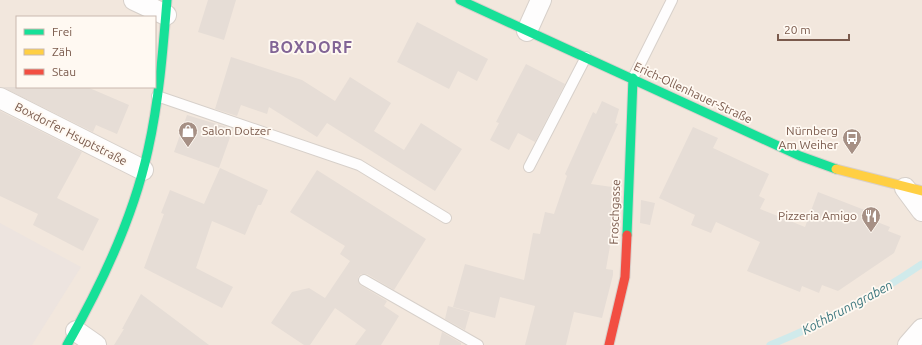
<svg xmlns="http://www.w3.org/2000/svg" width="922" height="345" font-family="Ubuntu,sans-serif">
<rect width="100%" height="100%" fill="#f9f4ef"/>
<path fill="#f2e7dd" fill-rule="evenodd" d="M0 0H922V345H0ZM17 17H155V87H17Z"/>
<path fill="#ede4df" d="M0 223 81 267 32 345H0Z"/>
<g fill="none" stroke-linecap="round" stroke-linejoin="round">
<path stroke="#d0eaeb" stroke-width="7" d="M770 345C823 324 875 296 922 264"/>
</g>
<path fill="#e6ddd6" d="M208 0H236L224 40 198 32Z
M417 22 488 59 477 81 458 71 449 89 397 62Z
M231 57 302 80 335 101 350 77 391 103 374 131 404 150 421 123 462 149 435 191 327 123 317 137 269 107 267 114 241 105 237 116 215 109Z
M526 64 565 84 535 142 518 133 509 150 490 140 499 123 496 122Z
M2 87H87L129 105 117 134 96 125 93 132Z
M602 101 619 109 615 123 618 124 591 184 612 187 611 193 616 194 615 217 606 269 613 270V275L602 318 574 312 566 345H525L535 306 500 297 495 318 453 307 465 264 524 280 533 233 540 234 545 212 554 214 567 176 565 174 593 112 596 114Z
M0 111 82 152 57 198 99 219 83 251 33 225 38 214 0 196Z
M187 115 233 129 219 168 174 152Z
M693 127 718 138 713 148 769 174 759 196 765 199 760 209 805 227 818 192 875 214 872 220 890 227 888 231 901 236 894 253 838 291 822 285 819 293 802 286 800 292 747 271 760 242 716 222 711 233 691 225 695 215 659 198Z
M220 168 268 190 261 205H258L245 235 212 221 196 268 233 287 222 308 144 268 164 214 161 213 170 190 204 204Z
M317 170 426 239 394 290 367 274H361L358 277V280L360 285 387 301 384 306 399 316 381 345H355L366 330 335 308 310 345H304L271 323 292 292 309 288 325 298 350 261 340 254 345 246 290 212Z
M641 200 655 203 650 225 640 223Z
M141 294 209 345H114L124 329H122Z
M448 306 470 312 465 330 445 319Z
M442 332 461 343V345H439Z"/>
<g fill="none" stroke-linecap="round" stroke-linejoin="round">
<g stroke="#d7d0ca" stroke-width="12">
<path id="lane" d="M633 78 672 0
M157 96 359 165 446 218
M529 167 586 57
M364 280 478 345"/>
</g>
<g stroke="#d7d0ca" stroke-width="22">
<path id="street" d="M134 0 166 15
M527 31 541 0
M0 98 143 170
M905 188 922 211
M76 331 96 345
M908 345 922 329"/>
</g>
<g stroke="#d9d0cb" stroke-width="11">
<path id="fast" d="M460 0 800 156 836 169
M627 235 633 78
M67 345C102 284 133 219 148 150 159 101 163 50 167 0"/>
</g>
<g stroke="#d9d0cb" stroke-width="11">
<path id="slow" d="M836 169 922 191"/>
</g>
<g stroke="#d9d0cb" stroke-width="11">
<path id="jam" d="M609 345 625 277 627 235"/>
</g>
<use href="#lane" stroke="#fefdfd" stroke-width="10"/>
<use href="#street" stroke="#fefdfd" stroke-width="20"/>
<use href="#fast" stroke="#16e098" stroke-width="9"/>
<use href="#slow" stroke="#ffcf43" stroke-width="9"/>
<use href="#jam" stroke="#f24e42" stroke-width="9"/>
</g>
<defs>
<g id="shop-pin" transform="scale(1)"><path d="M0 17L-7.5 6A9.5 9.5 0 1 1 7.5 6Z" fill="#a69085" stroke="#fff9f2"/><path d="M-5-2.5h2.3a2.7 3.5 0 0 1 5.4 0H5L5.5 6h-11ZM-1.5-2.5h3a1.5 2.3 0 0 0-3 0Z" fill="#fff"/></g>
<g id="bus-pin" transform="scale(1)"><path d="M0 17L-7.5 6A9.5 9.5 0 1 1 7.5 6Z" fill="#a69085" stroke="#fff9f2"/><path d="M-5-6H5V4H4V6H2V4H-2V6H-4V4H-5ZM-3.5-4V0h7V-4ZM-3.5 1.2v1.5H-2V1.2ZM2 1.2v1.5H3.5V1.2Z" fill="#fff"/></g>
<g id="restaurant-pin" transform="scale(1)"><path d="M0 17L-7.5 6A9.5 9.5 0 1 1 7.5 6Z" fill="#a69085" stroke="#fff9f2"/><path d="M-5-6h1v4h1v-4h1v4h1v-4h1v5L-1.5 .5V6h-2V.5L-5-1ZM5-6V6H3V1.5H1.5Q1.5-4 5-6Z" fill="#fff"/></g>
</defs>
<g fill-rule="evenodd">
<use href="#shop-pin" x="188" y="131"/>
<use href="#bus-pin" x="852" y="138"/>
<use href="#restaurant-pin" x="871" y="216"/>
</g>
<g text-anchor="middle" stroke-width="3.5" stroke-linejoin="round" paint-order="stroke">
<g font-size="12" fill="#7a5a4c" stroke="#fff9f2">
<text transform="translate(693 93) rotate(25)" y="4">Erich-Ollenhauer-Straße</text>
<text transform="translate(71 134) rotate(27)" y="4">Boxdorfer Hsuptstraße</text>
<text transform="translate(615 212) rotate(-88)" y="4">Froschgasse</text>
</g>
<g font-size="12" fill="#7a5a4c" stroke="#fff9f2" text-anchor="end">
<text x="202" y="135" text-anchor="start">Salon Dotzer</text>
<text x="838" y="135">Nürnberg<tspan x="838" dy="14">Am Weiher</tspan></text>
<text x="857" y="220">Pizzeria Amigo</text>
</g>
<g font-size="13" font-style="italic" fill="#3e787f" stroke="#fff9f2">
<text transform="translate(847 307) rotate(-28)" y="5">Kothbrunngraben</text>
</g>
<g font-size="16" font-weight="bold" letter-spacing="1" fill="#826596" stroke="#fff9f2">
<text x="311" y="53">BOXDORF</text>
</g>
</g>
<rect x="16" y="16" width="140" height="72" fill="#fff9f2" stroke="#cab9b0"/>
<rect x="24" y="29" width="20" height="6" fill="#16e098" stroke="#cab9b0"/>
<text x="52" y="36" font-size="12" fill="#7a5a4c">Frei</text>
<rect x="24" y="49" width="20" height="6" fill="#ffcf43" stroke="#cab9b0"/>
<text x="52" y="56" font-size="12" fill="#7a5a4c">Zäh</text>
<rect x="24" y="69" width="20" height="6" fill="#f24e42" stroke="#cab9b0"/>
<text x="52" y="76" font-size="12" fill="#7a5a4c">Stau</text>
<path d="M778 34v6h71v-6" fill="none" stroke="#7a5a4c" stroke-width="2"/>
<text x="784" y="34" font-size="12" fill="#7a5a4c" stroke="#fff9f2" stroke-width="3" paint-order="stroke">20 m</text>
</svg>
